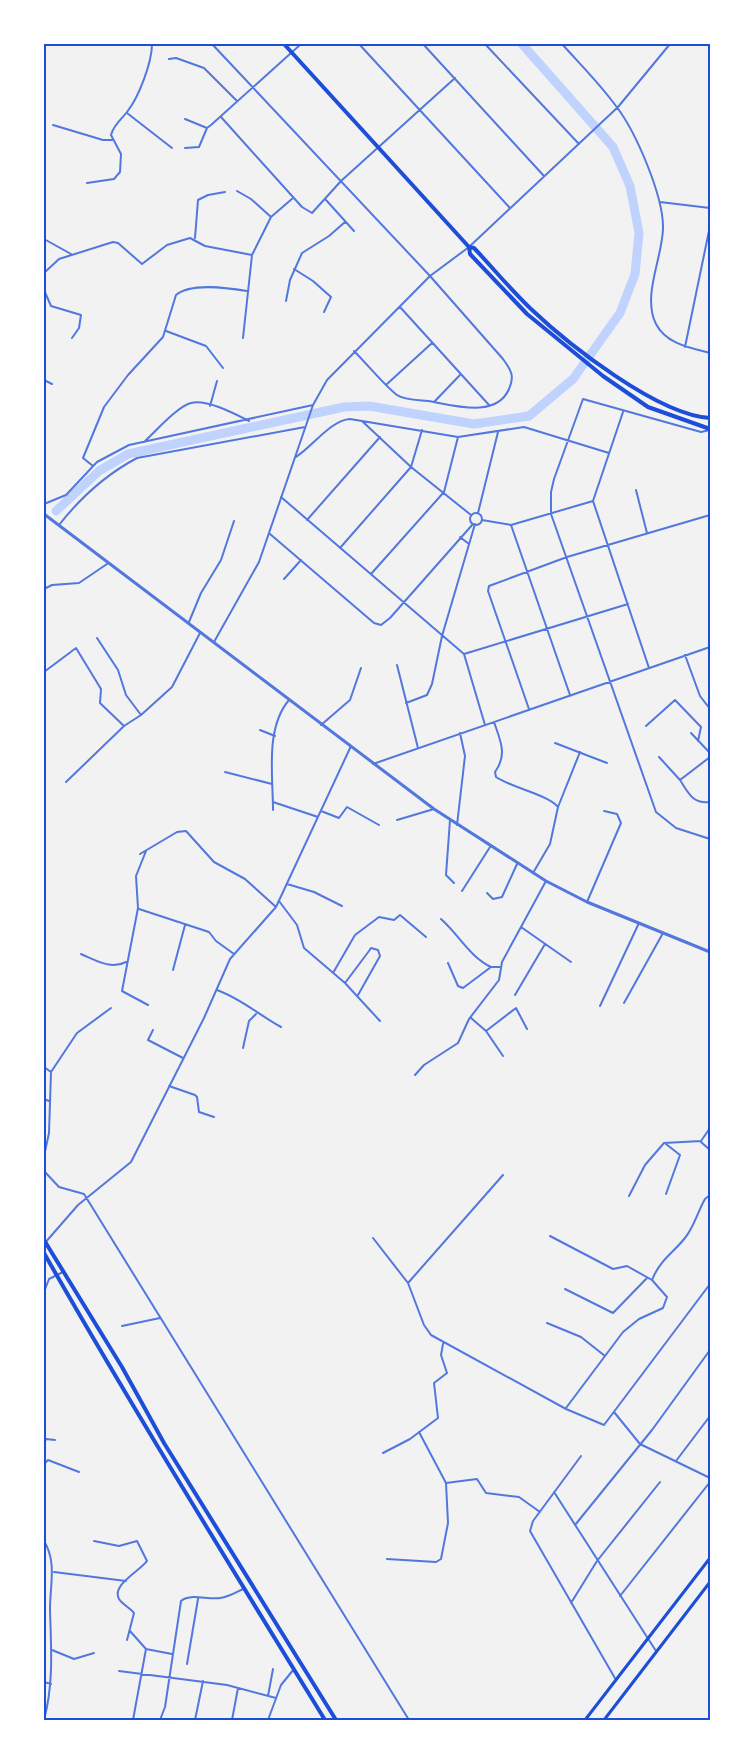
<svg xmlns="http://www.w3.org/2000/svg" width="754" height="1764" font-family="'DM Sans',sans-serif">
<rect width="100%" height="100%" fill="#f2f2f2"/>
<g fill="none" stroke-linecap="round" stroke-linejoin="round">
<path stroke="#bfd3fe" stroke-width="9" d="M56 511 99 471 128 454 344 407 369 406 474 424 529 416 573 379 620 313 635 274 639 233 630 186 613 147 522 44"/>
<path stroke="#5277de" stroke-width="2" d="M212 44 430 276 503 359C511 370 515 376 509 389 496 419 453 405 428 401 419 400 404 400 397 395 386 387 365 362 354 351
M359 44 510 208
M423 44 544 176
M485 44 579 144
M562 44C580 64 600 84 616 106 636 132 664 197 663 229 662 259 642 296 656 324 666 344 691 348 710 353
M169 59 176 58 204 68 237 101
M127 113 172 148
M221 117 302 207 312 213 341 181 455 78
M185 119 207 128 211 125 301 44
M53 125 103 140H112
M185 148 199 147 207 128
M87 183 114 179 120 172 121 154 111 135C114 124 121 120 127 112 139 97 152 62 152 44
M237 191 251 199 271 217
M326 200 354 231
M660 202 710 208
M195 238 198 200 208 195 225 192
M44 239 71 254
M294 269 313 281 331 297 324 312
M44 273 59 259 113 242 118 243 142 264 167 245 190 238 205 246 252 255
M44 290 51 306 81 315 79 328 72 338
M286 301 290 280 302 253 329 236 345 222
M400 307 489 405
M166 331 206 346 223 368
M243 338 252 255 271 217 293 198
M685 347 710 226
M44 380 52 384
M387 384 432 343
M435 401 460 375
M210 406 217 381
M623 412 593 501 649 668
M362 421 411 467 471 515
M710 430 701 432 583 399 554 479 551 492V514L656 812 676 828 710 839
M144 442C155 432 178 406 191 403 207 399 235 414 249 421
M296 457C313 446 331 420 350 419L458 437 524 427 609 453
M93 466 83 458 104 407 128 375 163 337 176 295C191 282 229 288 247 291
M636 490 647 533
M281 497 464 654 485 725
M44 504 66 495 97 462 129 445 313 405
M478 513 498 432
M470 519a6 6 0 1 1 12 0a6 6 0 1 1-12 0Z
M307 520 380 437
M482 520 511 525 593 501
M59 525C81 497 105 475 137 458L305 427
M511 525 570 695
M270 534 374 623 381 625 390 618 473 524
M460 537 469 544
M340 548 411 467 422 430
M371 574 444 492 458 437
M284 579 301 560
M44 589 52 585 79 583 107 564
M189 622 201 593 221 560 234 521
M97 638 118 670 126 695 141 715
M214 642 259 562 313 405 327 380 430 276 469 247 618 107 670 44
M464 654 628 604
M685 655 700 696 710 709
M397 665 418 748
M44 672 76 648 101 689 100 703 124 726
M406 703 427 695 432 684 442 636 475 524
M529 709 488 591 489 586 567 557 710 515
M494 722C500 740 508 754 495 772L496 777C512 788 549 795 558 807L550 844 533 873
M321 725 350 700 361 668
M646 726 675 700 701 727 698 741
M260 730 275 736
M691 733 710 753
M555 743 607 763
M659 757 680 780 710 757
M373 764 710 647
M225 772 272 784
M680 780C689 794 693 804 710 802
M66 782 124 726 141 715 172 687 200 633
M273 802 318 817
M558 807 580 752
M273 810C273 776 265 728 289 700
M321 811 339 818 347 807 379 825
M397 820 434 809
M450 820 446 875 454 883
M457 825 465 756 460 733
M146 851 136 876 138 908 122 991 148 1005
M140 854 177 832 186 831 214 862 245 879 276 907
M287 884 314 892 342 906
M462 891 490 847
M487 893 493 899 502 897 517 864
M279 901 297 925 304 948 345 983 380 1021
M587 902 621 823 617 814 604 811
M139 909 209 932 216 941 234 954
M441 919C459 935 470 957 491 967
M521 927 571 962
M81 954C95 960 111 970 126 962
M448 963 458 986 463 988 491 967H501
M173 970 185 925
M333 973 355 935 379 917 394 920 400 915 426 937
M345 983 369 951 371 948 378 950 380 956 358 995
M217 990C240 998 259 1015 281 1027
M515 995 545 944
M624 1003 663 933
M600 1006 639 923
M471 1018 486 1031 503 1056
M153 1030 148 1040 183 1058
M486 1031 516 1008 527 1029
M243 1048 249 1021 256 1014
M44 1067 51 1072
M415 1075 424 1065 458 1043 469 1019 499 980 502 962 546 881
M169 1086 195 1095 197 1097 199 1112 214 1117
M44 1099 49 1101
M701 1142 710 1150
M44 1156 49 1133 51 1072 77 1033 111 1008
M44 1171 59 1187 84 1194 409 1720
M666 1194 680 1155 666 1144
M629 1196 645 1165 664 1143 701 1141 710 1128
M550 1236 613 1269 627 1266 652 1280
M373 1238 408 1283 424 1325 431 1335 566 1409 604 1425 710 1284
M44 1244 78 1205 131 1162 204 1018 230 959 276 907 351 746
M408 1283 503 1175
M565 1289 613 1313 647 1278
M44 1292 49 1279 63 1272
M547 1323 581 1337 605 1356
M122 1326 160 1318
M566 1408 623 1332 639 1319 663 1308 667 1297 652 1280C660 1260 672 1254 685 1238 694 1227 698 1211 705 1199L710 1195
M614 1412 640 1444 710 1478
M44 1444 46 1439 55 1440
M383 1453 410 1439 438 1418 434 1383 447 1373 441 1355 443 1344
M581 1456 533 1521 530 1531 616 1680
M676 1461 710 1416
M44 1464 48 1460 79 1472
M446 1483 477 1479 486 1493 519 1497 540 1512
M554 1492 656 1651
M575 1525 652 1430 710 1350
M44 1541C57 1562 50 1585 50 1609 51 1647 54 1683 44 1720
M94 1541 119 1546 137 1541 147 1561C141 1570 111 1585 119 1599 122 1604 130 1608 134 1613L127 1640
M387 1559 436 1562 441 1559 448 1523 446 1483 419 1432
M54 1572 126 1581
M620 1596 710 1482
M571 1603 597 1561 660 1482
M130 1631 146 1649 172 1654
M52 1650 74 1659 94 1653
M187 1664 198 1599
M119 1671 227 1685 276 1698
M44 1682 51 1684
M268 1696 273 1669
M133 1720 146 1649
M160 1720 165 1707 181 1601C189 1593 208 1600 220 1598 229 1597 235 1593 243 1589
M195 1720 203 1681
M232 1720 238 1688
M268 1720 281 1685 294 1669"/>
<path stroke="#5277de" stroke-width="3" d="M44 514 434 809 546 881 587 902 710 952"/>
<path stroke="#1d4ed8" stroke-width="3" d="M585 1720 710 1558
M604 1720 710 1582"/>
<path stroke="#1d4ed8" stroke-width="4" d="M284 44 469 247 474 248C493 268 511 290 531 309 569 345 658 415 710 418
M469 247 470 254 527 314 603 376 648 407 710 429"/>
<path stroke="#1d4ed8" stroke-width="4" d="M44 1240 122 1367 164 1443 336 1720
M44 1253C134 1411 230 1565 325 1720"/>
</g>
<rect width="754" height="1764" fill="none" stroke="#ffffff" stroke-width="90"/>
<rect x="45" y="45" width="664" height="1674" fill="none" stroke="#1d4ed8" stroke-width="2"/>
</svg>
